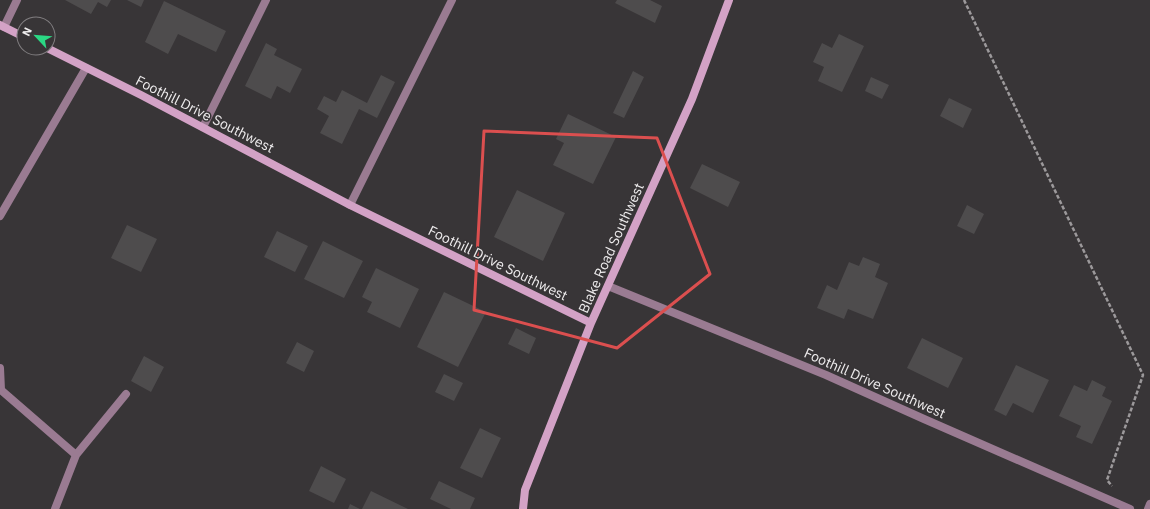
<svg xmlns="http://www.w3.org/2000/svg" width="1150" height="509" font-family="'IBM Plex Sans',sans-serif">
<rect width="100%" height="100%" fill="#383537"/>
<path fill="#4e4c4d" d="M65 0H111L107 7 98 2 91 14Z
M127 0H144L141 7Z
M617 0H650L662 6 655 23 615 3Z
M164 1 226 31 216 52 178 34 168 54 145 42Z
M839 34 864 46 842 92 818 81 824 67 813 62 822 43 832 48Z
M266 43 277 49 274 55 302 69 290 93 277 86 271 99 245 86Z
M633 71 644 77 624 118 613 113Z
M381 75 395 82 377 118 359 109 342 144 320 133 329 116 317 109 324 96 336 102 342 90 367 103Z
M871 77 889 85 882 99 865 91Z
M949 98 972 109 963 128 940 116Z
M568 114 616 137 593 184 553 165 564 143 556 139Z
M702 164 740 182 728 207 690 188Z
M517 190 565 213 543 261 494 237Z
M967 205 984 214 974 234 957 226Z
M127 225 157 239 141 272 111 258Z
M277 231 308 246 295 272 264 257Z
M323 241 363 261 344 298 304 279Z
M863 257 880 264 875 277 888 283 873 319 848 309 844 319 817 308 827 285 837 290 849 262 859 266Z
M376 268 419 289 400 328 367 312 372 302 362 297Z
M444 292 486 312 458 367 417 347Z
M516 328 536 338 529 354 508 344Z
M922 338 963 358 948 388 907 368Z
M297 342 314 351 304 372 286 363Z
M144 356 164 367 151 392 131 381Z
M1016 365 1049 380 1033 413 1013 403 1006 416 994 410Z
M444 374 463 383 454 401 435 392Z
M1092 380 1106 387 1102 396 1112 401 1092 444 1076 437 1081 426 1059 416 1074 385 1087 391Z
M480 428 501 438 482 478 460 468Z
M321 466 346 479 334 503 309 491Z
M439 481 475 498 470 509H451L430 499Z
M371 491 408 509H362Z
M350 504 360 509H348Z"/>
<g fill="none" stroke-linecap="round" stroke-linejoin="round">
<path stroke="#9c999b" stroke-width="2.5" stroke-dasharray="4 2" stroke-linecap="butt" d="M964 0 1143 375 1107 480 1112 486"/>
<path stroke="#9a7b92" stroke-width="8" d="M203 127 266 0
M0 216 86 68
M0 368 1 390 76 455 126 394
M55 509 76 455"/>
<path stroke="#9a7b92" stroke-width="8" d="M4 27 17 0
M350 205 452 0
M608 286 826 375 924 419 1130 509
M1148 509 1150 504"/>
<path stroke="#d3a2c6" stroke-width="8" d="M0 25 24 37
M47 48 141 95 350 205 591 323
M523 509 525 490 591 323 692 99 729 0"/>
</g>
<path fill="none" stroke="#db4f4f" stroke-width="3" stroke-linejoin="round" d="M484 131 657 138 710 274 617 348 474 310Z"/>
<g text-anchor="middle" stroke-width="3" stroke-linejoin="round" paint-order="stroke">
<g font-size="14" fill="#eeeced" stroke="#383537">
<text transform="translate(205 114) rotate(27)" y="5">Foothill Drive Southwest</text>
<text transform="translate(611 248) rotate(-66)" y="5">Blake Road Southwest</text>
<text transform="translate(498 263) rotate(26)" y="5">Foothill Drive Southwest</text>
<text transform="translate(875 383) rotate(24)" y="5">Foothill Drive Southwest</text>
</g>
</g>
<g transform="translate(36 36) rotate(296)"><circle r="19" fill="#383537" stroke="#817e80"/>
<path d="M0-3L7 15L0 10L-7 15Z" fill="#2bd884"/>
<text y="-6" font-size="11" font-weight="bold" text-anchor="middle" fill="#eeeced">N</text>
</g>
</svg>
